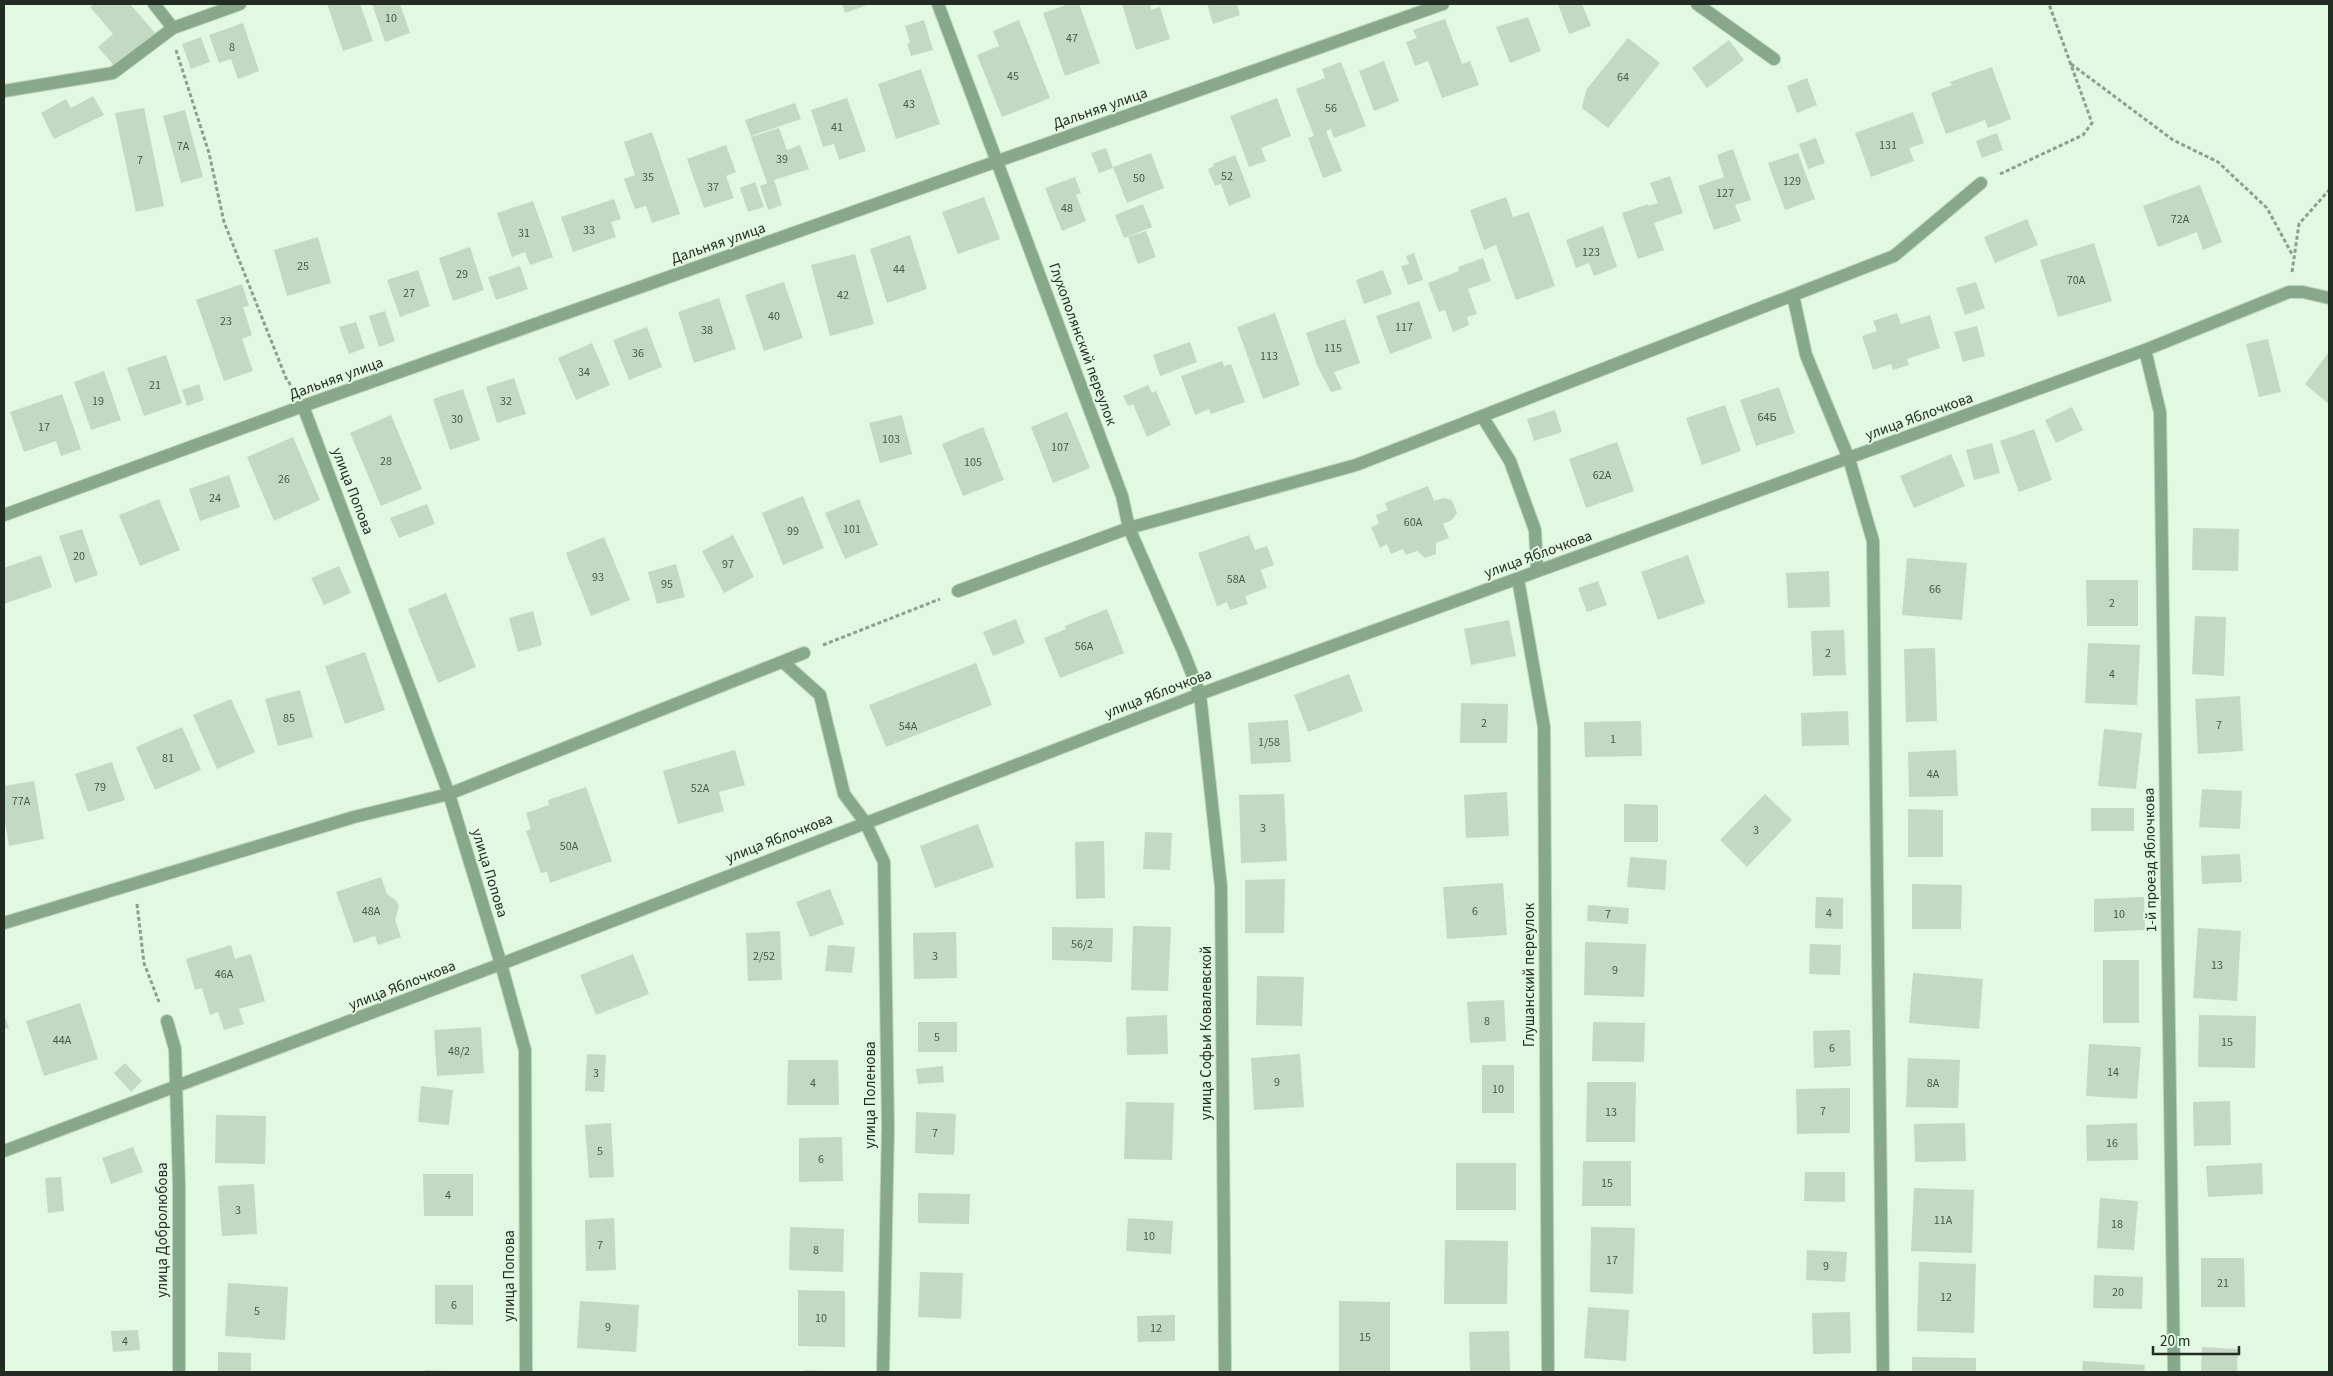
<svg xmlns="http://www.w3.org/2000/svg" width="2333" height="1376" font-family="'Source Sans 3',sans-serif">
<rect width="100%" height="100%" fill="#e0f9e0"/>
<path fill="#c2dac2" d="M94 4H130L156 34 116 68 98 47 113 34 90 7Z
M327 4H360L373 41 343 51Z
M372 4H400L410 33 385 42Z
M842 4H870L845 13Z
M1069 4H1079L1100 63 1065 76 1043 13Z
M1122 4H1150L1151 10 1160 7 1170 39 1136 50Z
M1207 4H1237L1240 15 1213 24Z
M1558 4H1582L1591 26 1569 34Z
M1528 17 1541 51 1510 63 1496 27Z
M1445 19 1462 64 1470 61 1479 85 1442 98 1428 61 1415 66 1406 42 1417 38 1413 30Z
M924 20 933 50 911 56 907 44 910 43 905 26Z
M1019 20 1050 98 1002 117 977 55 999 46 993 31Z
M243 23 259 71 238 79 231 59 219 63 209 35Z
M201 37 210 62 191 69 182 44Z
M1628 38 1660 63 1608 128 1582 108 1586 90Z
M1729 40 1744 60 1707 88 1692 68Z
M1384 61 1399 101 1374 111 1359 71Z
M1341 62 1366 126 1334 138 1331 129 1326 131 1342 171 1323 178 1308 138 1314 136 1296 89 1325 78 1322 69Z
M1992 67 2011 119 1988 128 1985 120 1946 134 1931 93 1952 85 1950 82Z
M921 69 940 124 896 139 878 84Z
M1807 78 1817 105 1797 113 1787 86Z
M93 96 104 115 54 139 41 113 66 99 71 108Z
M847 98 866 151 839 160 834 144 823 147 811 110Z
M1277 98 1291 136 1261 148 1266 161 1249 167 1230 116Z
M795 103 801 119 751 136 745 120Z
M144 108 164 206 136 212 115 113Z
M185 110 203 177 181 183 163 116Z
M1913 112 1924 143 1909 148 1914 161 1871 177 1855 133Z
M779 128 787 150 800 145 809 169 774 180 782 205 768 210 760 186 767 183 751 137Z
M652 132 680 214 652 223 646 206 635 209 624 179 635 175 624 142Z
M1997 133 2003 150 1982 158 1976 141Z
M1816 138 1825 163 1808 169 1799 144Z
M726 145 736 172 726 176 734 198 704 208 687 159Z
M1106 148 1113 168 1099 173 1091 153Z
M1733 149 1751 200 1735 205 1741 221 1714 230 1698 186 1724 177 1717 155Z
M1151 153 1164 188 1127 203 1113 167Z
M1798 153 1815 199 1785 210 1768 163Z
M1235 155 1251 197 1229 206 1221 184 1215 186 1208 169 1214 166 1213 164Z
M1670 176 1683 213 1654 223 1664 250 1638 259 1622 213 1648 204V206L1658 203 1650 183Z
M1075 177 1081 193 1076 195 1086 221 1062 231 1045 188Z
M755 182 764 207 748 212 740 188Z
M2200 185 2222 242 2203 250 2197 232 2158 247 2143 206Z
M984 197 1000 239 958 254 942 212Z
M1506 197 1513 217 1529 212 1555 286 1516 300 1496 245 1484 250 1470 210Z
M614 199 621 219 611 222 616 237 573 252 561 217Z
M533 201 553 257 530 265 525 252 512 257 497 213Z
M1143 204 1152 227 1124 238 1115 215Z
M2027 219 2038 245 1995 263 1984 237Z
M1603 226 1617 267 1594 276 1589 263 1576 268 1566 240Z
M1146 231 1156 257 1138 264 1128 237Z
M910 235 927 289 887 303 870 249Z
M318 237 331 283 287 296 274 250Z
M2094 243 2112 301 2058 317 2040 260Z
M470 247 484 290 453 301 439 258Z
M1414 253 1423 280 1408 285 1401 266 1409 264 1406 256Z
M855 254 874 324 830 336 811 265Z
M1483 258 1491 281 1468 289 1477 314 1467 317 1469 325 1453 332 1445 310 1439 312 1428 283 1459 271 1458 267Z
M520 266 528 289 496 300 488 277Z
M418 270 430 306 400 317 387 280Z
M1383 270 1392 294 1364 304 1356 280Z
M784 282 803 338 764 351 745 295Z
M1976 282 1985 308 1965 315 1956 288Z
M242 284 249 306 243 307 252 335 242 339 253 371 224 381 196 300Z
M719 298 736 349 694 363 678 312Z
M1419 301 1432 338 1390 354 1376 316Z
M385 311 395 341 379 347 369 316Z
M1275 313 1300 385 1263 399 1237 327Z
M1897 313 1901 324 1930 315 1940 348 1907 359 1909 365 1893 370 1891 364 1873 370 1862 336 1877 331 1873 321Z
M1345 319 1360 363 1334 372 1342 389 1331 392 1317 365 1306 333Z
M356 322 365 348 349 354 339 327Z
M1977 326 1985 356 1963 362 1954 332Z
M647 327 662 367 629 380 613 340Z
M2268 339 2281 392 2259 397 2246 344Z
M1190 342 1197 362 1160 376 1153 355Z
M592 343 610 385 576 400 558 358Z
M2329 352V404L2305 384Z
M166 355 182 403 144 416 127 368Z
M1222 361 1224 366 1231 364 1245 402 1211 414 1209 409 1195 415 1181 376Z
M104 371 121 420 91 430 74 382Z
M514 378 526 414 497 423 486 387Z
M199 384 204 400 187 406 182 390Z
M1148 385 1152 393 1156 391 1171 425 1147 437 1133 404 1128 406 1123 396Z
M1779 387 1795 433 1756 446 1740 400Z
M463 389 480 440 450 450 433 399Z
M62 394 81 449 61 456 56 441 24 452 10 412Z
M1725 405 1741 451 1702 465 1686 418Z
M2072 407 2083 430 2056 443 2045 420Z
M1555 410 1562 432 1534 441 1527 419Z
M1067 412 1090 468 1053 483 1031 427Z
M391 415 422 489 381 506 350 433Z
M902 415 912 454 880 463 869 423Z
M983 427 1004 480 963 496 942 444Z
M2034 429 2052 480 2019 492 2000 441Z
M293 437 320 500 274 521 247 457Z
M1617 442 1634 491 1586 508 1569 459Z
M1992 443 2000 473 1974 480 1966 450Z
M1951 454 1965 486 1914 508 1900 476Z
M229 475 240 507 200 521 189 489Z
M1428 486 1434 501 1443 498 1452 500 1457 513 1452 520 1443 524 1449 538 1436 543V554L1425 558 1417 551 1406 555 1403 549 1391 554 1387 544 1380 548 1371 527 1379 524 1376 515 1388 510 1385 503Z
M803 496 824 548 783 565 762 513Z
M159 499 180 550 140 566 119 515Z
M859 499 878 545 845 559 825 513Z
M427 504 435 524 399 538 390 518Z
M2193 528 2239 529 2238 571 2192 570Z
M82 529 98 575 75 583 59 536Z
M733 535 754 577 724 593 702 551Z
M1249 535 1255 550 1267 546 1274 565 1261 570 1267 588 1245 596 1248 604 1230 610 1227 602 1217 606 1198 553Z
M604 537 630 600 591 616 566 553Z
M41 555 52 587 4 604V568Z
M1688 555 1705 603 1658 620 1641 572Z
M1907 558 1967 563 1962 620 1902 615Z
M676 564 685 597 657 604 648 572Z
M339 566 351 593 324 605 311 578Z
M1829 571 1830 607 1788 608 1786 573Z
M2086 580H2138V626H2087Z
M1598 581 1607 605 1587 612 1578 588Z
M446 593 476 667 438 683 408 609Z
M1107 609 1124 653 1060 678 1044 638 1066 629 1065 626Z
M533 611 542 645 518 652 509 618Z
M2195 616 2226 617 2224 676 2192 674Z
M1016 619 1025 643 993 656 983 632Z
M1509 620 1516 656 1471 665 1464 629Z
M1844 630 1846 675 1813 676 1811 631Z
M2088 643 2140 645 2137 705 2085 703Z
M1935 648 1937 721 1906 722 1904 649Z
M365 652 385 710 345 724 325 666Z
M976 663 992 705 886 747 869 705Z
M1349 674 1363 711 1308 732 1294 695Z
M300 690 313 737 278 746 265 699Z
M2240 696 2243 751 2198 754 2195 699Z
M231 699 255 752 217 769 193 715Z
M1461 703 1508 704 1507 743H1460Z
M1848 711 1849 745 1802 746 1801 713Z
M1288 720 1291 762 1251 764 1248 723Z
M1641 721 1642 756 1585 757 1584 722Z
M182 727 201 770 155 790 136 747Z
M2104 729 2142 733 2136 789 2098 786Z
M735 750 745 785 719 792 724 811 678 824 663 771Z
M1956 750 1958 796 1909 797 1908 752Z
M112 762 125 800 88 812 75 774Z
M34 781 44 839 9 846 4 816V786Z
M586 787 612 861 550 883 547 872 541 873 526 831 531 829 526 813 549 805 548 800Z
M2202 789 2242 791 2240 829 2199 827Z
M1507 792 1509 836 1466 838 1464 795Z
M1284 794 1287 861 1241 863 1239 795Z
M1765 794 1792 820 1747 867 1720 840Z
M1624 804 1658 805V842H1624Z
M2091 808H2134V831H2091Z
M1908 809 1943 810V857H1908Z
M978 824 994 867 935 888 920 846Z
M1145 832 1172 833 1170 870 1143 869Z
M1104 841 1105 898 1076 899 1075 842Z
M2240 854 2242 882 2202 884 2201 856Z
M1630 857 1667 860 1665 890 1627 887Z
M381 877 387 894 396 900 399 907 395 920 401 937 378 945 375 936 354 943 336 892Z
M1285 879 1284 933H1245V880Z
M1503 883 1507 935 1447 939 1443 887Z
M1912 884 1962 885 1961 929H1912Z
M830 889 844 924 810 937 796 902Z
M1816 897 1843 898V929L1815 928Z
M2144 897 2145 930 2094 932V899Z
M1588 905 1629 908 1628 924 1587 921Z
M1133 926 1171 927 1168 991 1131 990Z
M1052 927 1113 928 1112 962 1052 960Z
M2198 928 2241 931 2237 1001 2193 998Z
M780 931 782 980 748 981 746 933Z
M956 932 957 978 914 979 913 933Z
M1585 942 1646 944 1644 997 1584 995Z
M1810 944 1841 945 1840 975 1809 974Z
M231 945 235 959 251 954 265 1001 239 1009 244 1024 224 1030 218 1012 210 1015 202 988 195 990 186 959Z
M828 945 855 947 852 973 825 971Z
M633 954 649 994 596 1015 580 975Z
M2103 960H2139V1023H2103Z
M1913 973 1983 979 1979 1029 1909 1023Z
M1257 976 1304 977 1302 1026 1256 1025Z
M1504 1000 1506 1041 1470 1043 1467 1002Z
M80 1003 98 1059 44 1076 26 1021Z
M4 1014 9 1028 4 1029Z
M1167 1015 1168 1054 1127 1055 1126 1017Z
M2199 1015 2256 1016 2255 1068 2198 1067Z
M918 1022H957V1052H918Z
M1593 1022 1645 1023 1644 1062 1592 1061Z
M481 1027 484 1073 437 1076 434 1030Z
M1850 1030 1851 1066 1814 1068 1813 1031Z
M2089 1044 2141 1047 2137 1099 2086 1096Z
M587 1054 606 1055 604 1092 585 1091Z
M1300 1054 1304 1107 1254 1110 1251 1058Z
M1908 1058 1960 1060 1958 1108 1906 1107Z
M788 1060H838L839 1105H787Z
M125 1063 142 1081 131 1092 114 1073Z
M1482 1065H1514V1113H1482Z
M943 1066 944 1082 918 1084 916 1069Z
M1587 1082H1636L1635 1142H1586Z
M421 1086 453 1090 449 1125 418 1122Z
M1850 1088V1133L1797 1134 1796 1089Z
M2230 1101 2231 1145 2194 1146 2193 1102Z
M1126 1102 1174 1103 1172 1160 1124 1159Z
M916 1112 956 1114 954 1155 915 1153Z
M216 1115 266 1116 265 1164 215 1163Z
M611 1123 614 1177 589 1178 585 1125Z
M1965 1123 1966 1161 1915 1162 1914 1124Z
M2137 1123 2138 1160 2087 1161 2086 1125Z
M842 1137 843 1181 799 1182V1138Z
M133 1147 143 1172 111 1184 102 1158Z
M1583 1161H1631V1206H1582Z
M1456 1163H1516V1210H1456Z
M2262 1163 2263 1194 2208 1197 2206 1166Z
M1805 1172H1845V1202L1804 1201Z
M423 1174H473V1216H424Z
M61 1177 64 1211 48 1213 45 1178Z
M254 1184 257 1234 222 1236 218 1186Z
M1914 1188 1974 1190 1972 1253 1911 1251Z
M918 1193 970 1194 969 1224 918 1223Z
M2100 1198 2138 1201 2134 1250 2097 1248Z
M614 1218 616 1270 586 1271 585 1220Z
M1128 1218 1173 1221 1171 1254 1126 1251Z
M790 1227 844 1229 843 1272 789 1270Z
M1591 1227 1635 1228 1633 1294 1590 1292Z
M1445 1240 1508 1241 1507 1304H1444Z
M1807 1250 1847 1252 1845 1282 1806 1280Z
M2201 1258H2244L2245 1307H2201Z
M1919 1262 1976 1264 1974 1333 1917 1331Z
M920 1272 963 1273 961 1319 918 1317Z
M2094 1275 2143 1277 2142 1309 2093 1308Z
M228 1283 288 1287 285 1340 225 1336Z
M435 1285H473V1325L435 1324Z
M798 1290 845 1291V1347L798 1346Z
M580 1301 639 1305 636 1352 577 1348Z
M1339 1301 1390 1302V1372H1339Z
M1588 1307 1629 1310 1626 1361 1584 1358Z
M1850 1312 1851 1353 1813 1354 1812 1313Z
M1175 1315V1341L1138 1342 1137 1316Z
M138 1330 140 1350 113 1352 111 1331Z
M1509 1331 1510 1372H1470L1469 1332Z
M2202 1347 2238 1349 2237 1372H2201Z
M218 1352 251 1353V1372H218Z
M1912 1357 1976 1358V1372H1912Z
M2083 1361 2145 1365 2144 1372H2082Z
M425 1370 449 1371V1372H425Z
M805 1370 826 1371V1372H805Z"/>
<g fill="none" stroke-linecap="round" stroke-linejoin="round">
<g stroke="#bed4be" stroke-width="14">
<path id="minor" d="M154 4 173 28
M938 4 1122 496 1129 528 1183 651 1200 694 1221 887 1225 1372
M1697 4 1774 59
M4 91 113 73 173 28 240 4
M1793 295 1806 355 1849 459 1873 541 1883 1372
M2145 350 2160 412 2174 1372
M303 406 449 794 501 964 525 1050 526 1372
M1482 416 1510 461 1535 530 1537 571
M4 515 303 406 1443 4
M1518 579 1544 727 1548 1372
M958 591 1129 528 1356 465 1894 256 1981 183
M783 662 820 695 844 794 865 822 884 862 888 1128 883 1372
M4 923 354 817 449 794 804 653
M167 1021 175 1049 179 1185V1372
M4 1151 501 964 1200 694 2145 350 2289 292H2303L2329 298"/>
</g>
<path stroke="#8d9f8d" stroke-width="3" stroke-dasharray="4 2.5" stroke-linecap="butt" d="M176 50 209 153 224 222 286 378 293 389
M2071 64 2173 140 2218 162 2267 208 2293 256
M2000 174 2083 135 2092 123 2049 4
M2292 272 2299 224 2329 190
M823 645 940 599
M137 904 144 963 159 1002"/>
<use href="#minor" stroke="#88a989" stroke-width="12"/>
</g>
<g text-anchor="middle" stroke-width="4" stroke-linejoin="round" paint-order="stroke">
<g font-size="12" fill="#4b584b">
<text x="391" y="22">10</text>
<text x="1072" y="42">47</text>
<text x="232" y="51">8</text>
<text x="1013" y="80">45</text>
<text x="1623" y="81">64</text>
<text x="909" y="108">43</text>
<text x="1331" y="112">56</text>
<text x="837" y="131">41</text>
<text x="1888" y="149">131</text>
<text x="183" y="150">7А</text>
<text x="782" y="163">39</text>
<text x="140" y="164">7</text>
<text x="1227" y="180">52</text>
<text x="648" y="181">35</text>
<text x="1139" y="182">50</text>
<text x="1792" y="185">129</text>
<text x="713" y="191">37</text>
<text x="1725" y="197">127</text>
<text x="1067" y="212">48</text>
<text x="2180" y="223">72А</text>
<text x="589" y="234">33</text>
<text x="524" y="237">31</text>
<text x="1591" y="256">123</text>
<text x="303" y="270">25</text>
<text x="899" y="273">44</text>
<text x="462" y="278">29</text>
<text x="2076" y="284">70А</text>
<text x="409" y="297">27</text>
<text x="843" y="299">42</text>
<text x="774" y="320">40</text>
<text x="226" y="325">23</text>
<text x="1404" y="331">117</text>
<text x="707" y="334">38</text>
<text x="1333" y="352">115</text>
<text x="638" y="357">36</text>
<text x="1269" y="360">113</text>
<text x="584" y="376">34</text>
<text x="155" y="389">21</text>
<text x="98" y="405">19</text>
<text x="506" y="405">32</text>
<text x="1767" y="421">64Б</text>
<text x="457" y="423">30</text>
<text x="44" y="431">17</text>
<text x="891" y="443">103</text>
<text x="1060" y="451">107</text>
<text x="386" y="465">28</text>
<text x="973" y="466">105</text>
<text x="1602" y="479">62А</text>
<text x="284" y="483">26</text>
<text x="215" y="502">24</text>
<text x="1413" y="526">60А</text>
<text x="852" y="533">101</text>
<text x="793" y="535">99</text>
<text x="79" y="560">20</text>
<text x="728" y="568">97</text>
<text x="598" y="581">93</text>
<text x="1236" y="583">58А</text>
<text x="667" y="588">95</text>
<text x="1935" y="593">66</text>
<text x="2112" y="607">2</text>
<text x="1084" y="650">56А</text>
<text x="1828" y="657">2</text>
<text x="2112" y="678">4</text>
<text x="289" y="722">85</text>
<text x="1484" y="727">2</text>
<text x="2219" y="729">7</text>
<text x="908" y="730">54А</text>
<text x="1613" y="743">1</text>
<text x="1269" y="746">1/58</text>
<text x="168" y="762">81</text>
<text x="1933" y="778">4А</text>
<text x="100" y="791">79</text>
<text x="700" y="792">52А</text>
<text x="21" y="805">77А</text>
<text x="1263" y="832">3</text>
<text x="1756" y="834">3</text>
<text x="569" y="850">50А</text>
<text x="371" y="915">48А</text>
<text x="1475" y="915">6</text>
<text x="1829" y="917">4</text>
<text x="1608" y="918">7</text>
<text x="2119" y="918">10</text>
<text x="1082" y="948">56/2</text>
<text x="764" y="960">2/52</text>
<text x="935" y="960">3</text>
<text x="2217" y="969">13</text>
<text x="1615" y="974">9</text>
<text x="224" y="978">46А</text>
<text x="1487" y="1025">8</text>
<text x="937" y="1041">5</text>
<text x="62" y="1044">44А</text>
<text x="2227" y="1046">15</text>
<text x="1832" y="1052">6</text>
<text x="459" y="1055">48/2</text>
<text x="2113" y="1076">14</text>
<text x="596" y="1077">3</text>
<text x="1277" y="1086">9</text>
<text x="813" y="1087">4</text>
<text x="1933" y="1087">8А</text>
<text x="1498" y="1093">10</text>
<text x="1823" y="1115">7</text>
<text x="1611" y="1116">13</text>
<text x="935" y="1137">7</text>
<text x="2112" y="1147">16</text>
<text x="600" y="1155">5</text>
<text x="821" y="1163">6</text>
<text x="1607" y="1187">15</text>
<text x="448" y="1199">4</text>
<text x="238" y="1214">3</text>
<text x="1943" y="1224">11А</text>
<text x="2117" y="1228">18</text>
<text x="1149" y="1240">10</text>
<text x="600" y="1249">7</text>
<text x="816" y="1254">8</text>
<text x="1612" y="1264">17</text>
<text x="1826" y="1270">9</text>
<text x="2223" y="1287">21</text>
<text x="2118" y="1296">20</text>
<text x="1946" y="1301">12</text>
<text x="454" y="1309">6</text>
<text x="257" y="1315">5</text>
<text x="821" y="1322">10</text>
<text x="608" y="1331">9</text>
<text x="1156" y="1332">12</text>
<text x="1365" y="1341">15</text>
<text x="125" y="1345">4</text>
</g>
<g font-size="15" fill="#232c23" stroke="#e0f9e0">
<text transform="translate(1100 108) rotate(-19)" y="5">Дальняя улица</text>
<text transform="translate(718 243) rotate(-19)" y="5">Дальняя улица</text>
<text transform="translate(1083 344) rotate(70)" y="5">Глухополянский переулок</text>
<text transform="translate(336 378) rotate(-20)" y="5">Дальняя улица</text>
<text transform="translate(1919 416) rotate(-20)" y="5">улица Яблочкова</text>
<text transform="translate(353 491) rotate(69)" y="5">улица Попова</text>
<text transform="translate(1538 554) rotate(-20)" y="5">улица Яблочкова</text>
<text transform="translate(1158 693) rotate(-21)" y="5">улица Яблочкова</text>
<text transform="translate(779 838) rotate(-21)" y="5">улица Яблочкова</text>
<text transform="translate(2150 860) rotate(-91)" y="5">1-й проезд Яблочкова</text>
<text transform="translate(490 873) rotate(73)" y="5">улица Попова</text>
<text transform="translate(1529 975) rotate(-90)" y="5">Глушанский переулок</text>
<text transform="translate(402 985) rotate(-21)" y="5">улица Яблочкова</text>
<text transform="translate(1206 1033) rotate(-90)" y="5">улица Софьи Ковалевской</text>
<text transform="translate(870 1095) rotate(-90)" y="5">улица Поленова</text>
<text transform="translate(162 1230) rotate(-90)" y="5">улица Добролюбова</text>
<text transform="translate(509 1276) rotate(-90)" y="5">улица Попова</text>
</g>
</g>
<rect width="2333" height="1376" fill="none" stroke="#232c23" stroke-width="10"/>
<path d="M2153 1346v8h86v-8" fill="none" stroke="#232c23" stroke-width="2.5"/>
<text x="2160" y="1346" font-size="15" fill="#232c23" stroke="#e0f9e0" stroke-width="4" paint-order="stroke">20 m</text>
</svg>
